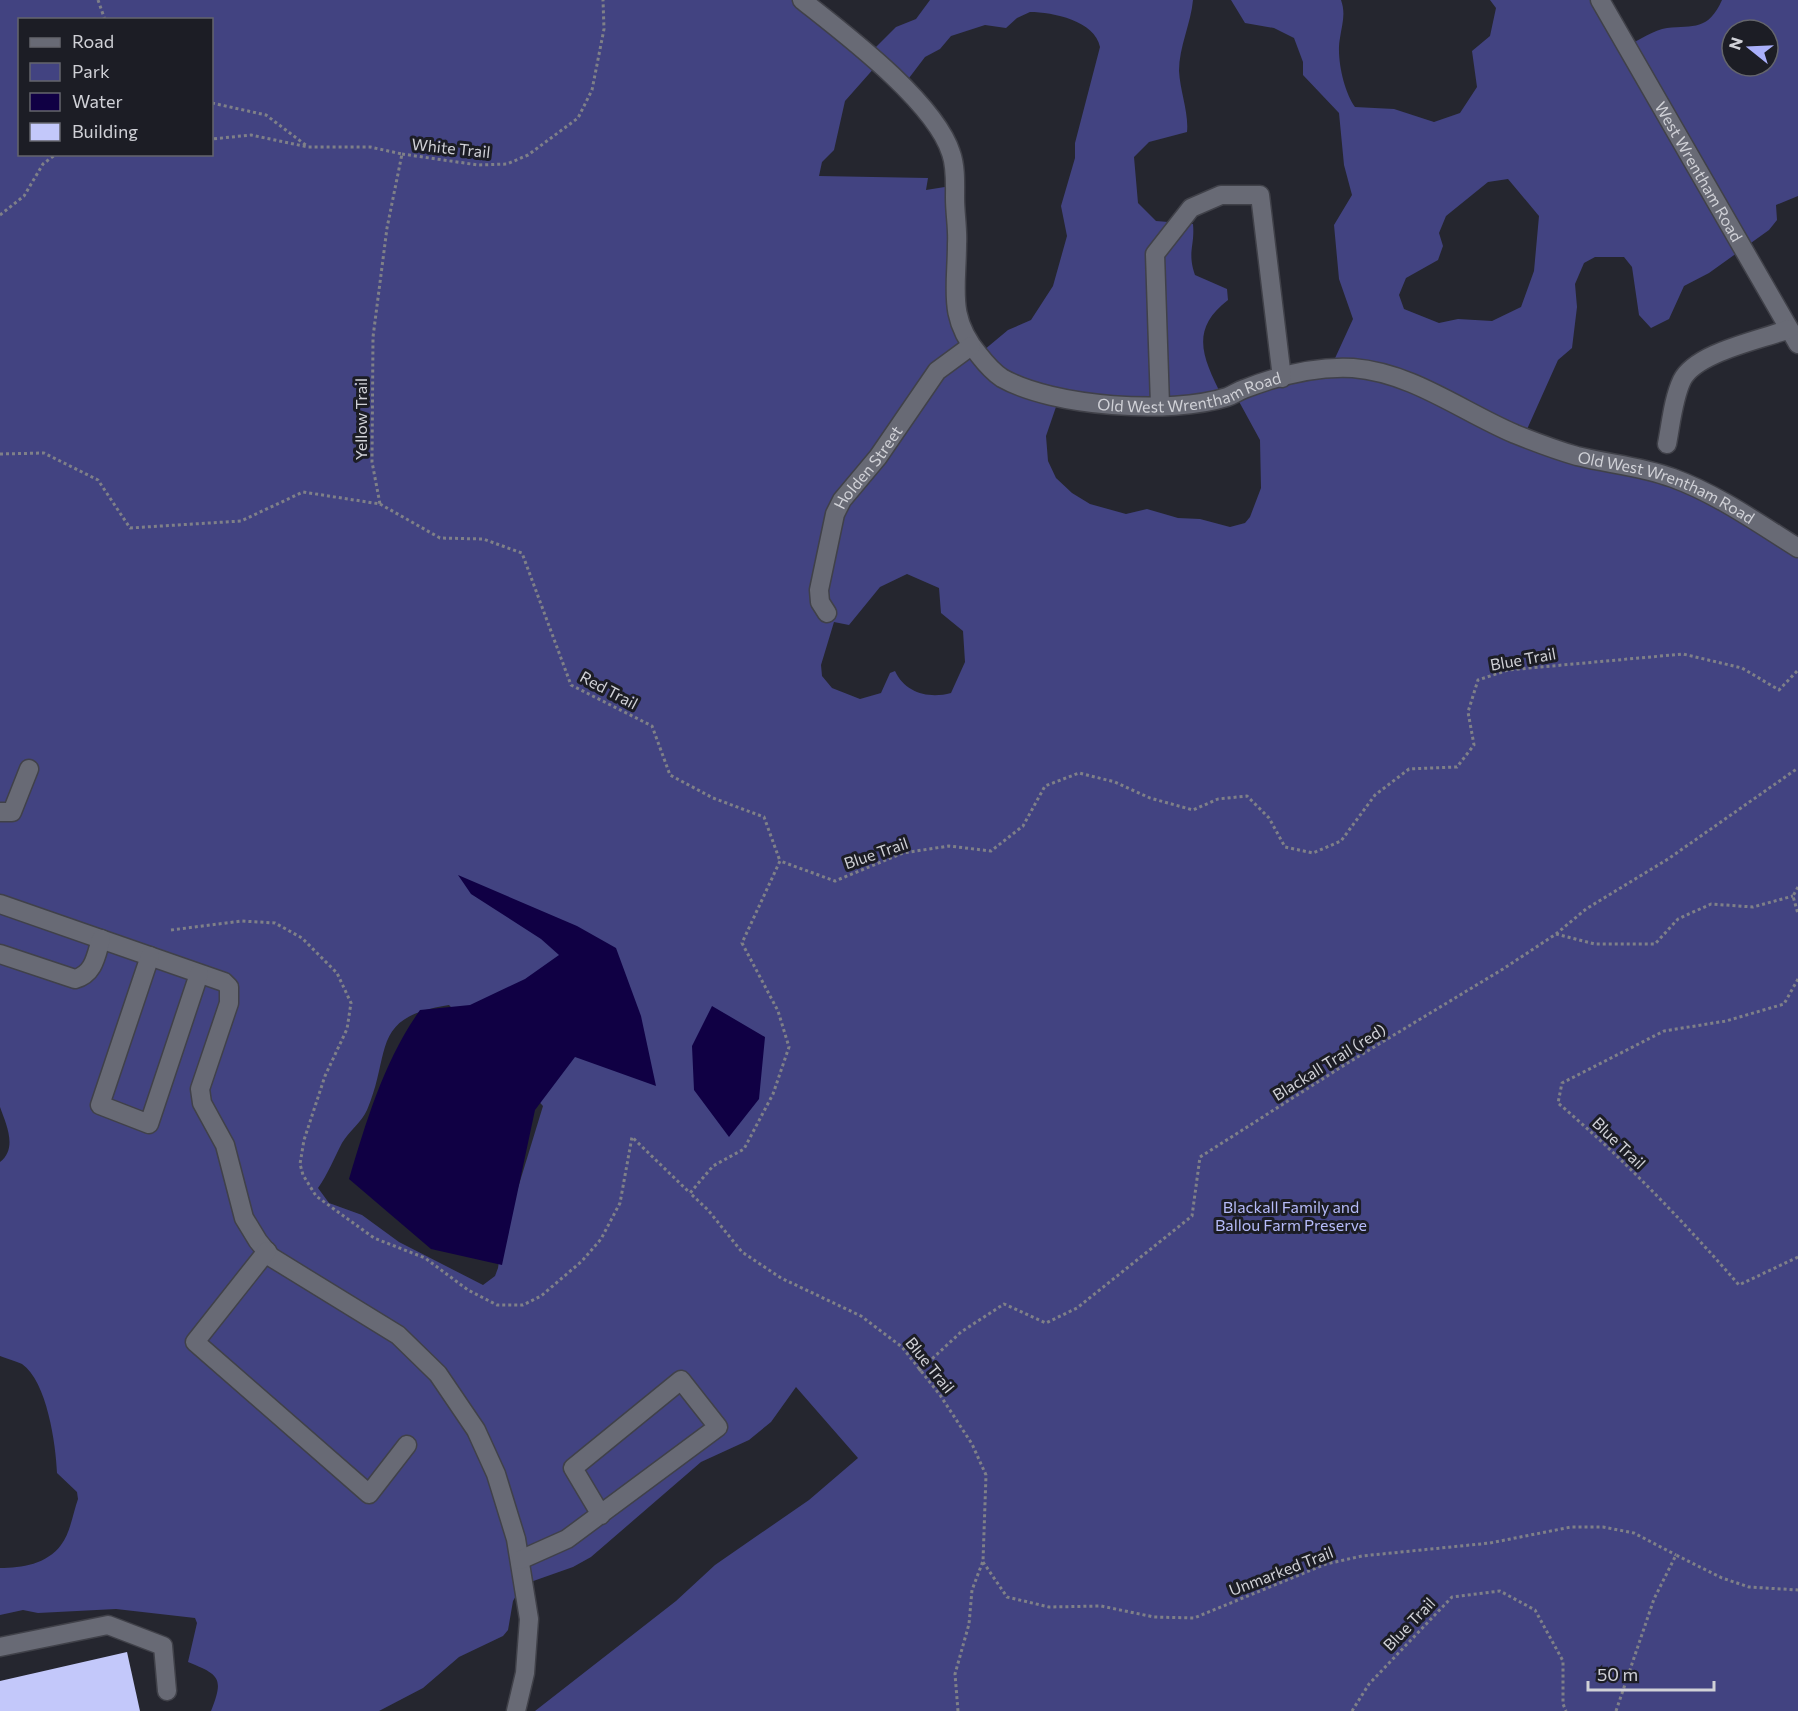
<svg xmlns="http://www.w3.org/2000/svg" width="1798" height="1711" font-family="Commissioner,sans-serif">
<rect width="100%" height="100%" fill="#25262f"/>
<path fill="#424381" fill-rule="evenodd" d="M0 0H805L869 54 896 27 916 19 930 0H1193C1191 23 1179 47 1179 71 1180 91 1189 113 1187 132L1149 142 1134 157 1138 203 1156 221 1193 224C1195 246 1187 252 1195 275L1227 289 1228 300C1189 330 1203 358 1222 396L1057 404 1046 436 1048 461 1056 478 1072 493 1090 504 1126 514 1147 509 1178 518 1200 519 1230 527 1245 523 1250 517 1261 488 1260 440 1236 396 1331 367 1353 319 1339 279 1334 225 1352 195 1344 165 1339 113 1303 75V62L1294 38 1274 28 1245 23 1231 0H1341C1346 14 1342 24 1340 38 1336 57 1344 92 1355 107L1394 109 1434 122 1460 113 1477 87 1472 51 1490 36 1496 8 1490 0H1597L1627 46C1639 40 1654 30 1667 28 1694 25 1708 31 1722 0H1798V196L1776 205 1777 220 1769 230 1709 273 1684 286 1669 319 1651 328 1639 315 1632 267 1624 257H1595L1584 263 1575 284 1577 307 1572 348 1558 360 1524 436 1682 487 1798 549V1711H535L676 1601 715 1565 809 1500 858 1458 796 1387 771 1422 749 1440 701 1462 591 1557 573 1567 522 1585 513 1601 508 1630 503 1636 459 1657 423 1688 379 1711H211C224 1678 220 1675 188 1662L197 1623 195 1618 116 1609 38 1613 23 1610 0 1615V1568C22 1568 47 1564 61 1545 70 1534 73 1513 78 1499L77 1492 57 1473C56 1445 47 1381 22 1364 16 1361 7 1359 0 1356V1162C18 1148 6 1124 0 1107ZM1030 12C1053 12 1095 21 1100 47L1075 143V158L1061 206 1067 236 1053 286 1031 320 1008 330 978 355 962 297 951 186 926 190 928 178 819 176 822 162 834 150 845 101 876 66 906 82 925 57 940 49 951 36 985 25 1006 28 1017 18ZM20 20H212V154H20ZM1732 30H1768V66H1732ZM1508 179 1539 216 1534 271 1521 307 1492 321 1458 319 1439 323 1404 309 1399 295 1406 278 1438 260 1443 246 1439 233 1446 216 1488 182ZM907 574 939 588 941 613 963 631 965 662 951 693C929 699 905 693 895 671L890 673 881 693 860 699 832 688 822 676 821 665 834 622 849 625 880 587ZM449 1005 543 1106 502 1240 498 1268 495 1276 483 1285 399 1242 362 1215 329 1203 318 1188C328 1174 334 1158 342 1143 349 1131 362 1122 367 1110 392 1052 369 1017 449 1005Z"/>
<path fill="#100044" d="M458 875 577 926 616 948 641 1016 656 1086 575 1057 535 1110 502 1265 431 1249 349 1179C367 1119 384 1061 420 1010L470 1005 525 979 559 955 541 939 471 894Z
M712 1006 765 1037 759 1099 729 1137 694 1090 692 1046Z"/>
<path fill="#c3c8fa" d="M127 1652 140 1711H0V1681Z"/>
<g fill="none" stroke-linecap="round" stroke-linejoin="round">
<g stroke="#404149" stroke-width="21">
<g id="minor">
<path id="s1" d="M802 0C845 34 935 102 951 153 956 167 955 184 955 198 955 214 958 229 957 244 957 289 947 317 979 355 986 364 993 372 1002 378 1053 407 1171 415 1227 397 1233 395 1238 391 1244 389 1277 376 1317 366 1353 368 1413 373 1461 411 1515 434 1535 442 1556 450 1577 456 1609 464 1641 466 1673 478 1717 494 1758 523 1798 548"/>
<path id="s2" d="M1600 0 1798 344"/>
<path d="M1160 405 1155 254 1191 208 1221 195H1260L1282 378"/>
<path d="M1667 444C1671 424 1673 399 1682 380 1696 352 1761 340 1789 329"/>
<path id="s3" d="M827 613 820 602 819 590 835 514 842 500 878 457 937 371 971 346"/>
<path d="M0 812H12L29 769"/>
<path d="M0 904 224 982 229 987V1003L200 1089 202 1103 225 1145 244 1218 258 1241 271 1257 398 1335 438 1374 476 1430 496 1474 516 1539 529 1619 525 1673 516 1711"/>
<path d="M0 954 75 979C94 974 96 956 101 939"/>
<path d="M150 956 100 1105 149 1124 199 974"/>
<path d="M267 1251 195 1342 369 1494 407 1445"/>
<path d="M520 1560 567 1539 718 1427 681 1380 573 1468 601 1515"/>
<path d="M0 1647 108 1625 163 1646 167 1691"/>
</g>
</g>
<path stroke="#7f8088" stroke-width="3" stroke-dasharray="3 3" stroke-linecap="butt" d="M98 0 105 20
M212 103 266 115 307 146
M402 154 478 165 507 164 528 155 578 118 592 90 604 29 603 0
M0 215 24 196 43 164 56 154
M0 454 44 453 98 480 130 528 241 521 303 492 380 504 372 462 373 337 387 228 402 154 370 147H308L251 135 212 139
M380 504 440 538 483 539 522 553 571 685 652 726 670 775 713 798 764 817 780 861
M1798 887 1793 896 1798 914
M171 930 242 921 275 923 302 938 337 973 351 1003 347 1029 325 1076 304 1140 300 1164 303 1175 316 1196 374 1238 425 1258 468 1290 497 1305H523L541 1296 582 1261 601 1239 620 1203 632 1137 690 1193
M1556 934 1595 944H1655L1678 919 1711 904 1753 907 1793 896
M1798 979 1784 1004 1726 1021 1664 1031 1562 1083 1558 1103C1624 1159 1683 1221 1739 1285L1798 1257
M919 1371 961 1332 1004 1304 1046 1323 1077 1308 1192 1216 1200 1157 1346 1064 1503 969 1556 934 1586 909 1668 859 1798 768
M983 1562 1007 1597 1049 1607 1101 1606 1154 1617 1194 1618 1326 1564 1362 1556 1490 1543 1571 1527H1603L1634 1533 1676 1555
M958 1711 955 1674 969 1624 972 1590 983 1561 986 1475 972 1444 940 1395 902 1347 861 1316 781 1278 742 1252 708 1210 690 1193 713 1166 744 1149 773 1094 789 1047 778 1011 742 943 780 861 835 881 903 853 949 846 991 851 1023 826 1045 786 1079 773 1115 782 1150 798 1193 810 1218 799 1247 796 1269 818 1285 847 1313 853 1341 841 1375 795 1409 769 1457 767 1474 745 1468 712 1478 680 1508 670 1683 654 1742 668 1779 690 1798 670
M1352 1711 1369 1684 1452 1597 1500 1591 1535 1610 1563 1661V1704L1566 1711
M1616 1711 1654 1599 1676 1555 1722 1578 1749 1587 1798 1590"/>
<use href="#minor" stroke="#686a75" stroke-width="18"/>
</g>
<g text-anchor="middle" stroke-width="6" stroke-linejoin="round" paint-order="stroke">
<g font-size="16" fill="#d0d1d7" stroke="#1c1d25">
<text transform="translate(451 148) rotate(6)" y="6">White Trail</text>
<text dy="6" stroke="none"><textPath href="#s2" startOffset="198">West Wrentham Road</textPath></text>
<text dy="6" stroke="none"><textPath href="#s1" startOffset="650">Old West Wrentham Road</textPath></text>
<text transform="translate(361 419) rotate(-90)" y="6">Yellow Trail</text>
<text dy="6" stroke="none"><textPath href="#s3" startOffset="160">Holden Street</textPath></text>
<text dy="6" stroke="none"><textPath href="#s1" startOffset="1154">Old West Wrentham Road</textPath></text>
<text transform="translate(1523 659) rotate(-10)" y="6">Blue Trail</text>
<text transform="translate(609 690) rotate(28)" y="6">Red Trail</text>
<text transform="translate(876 853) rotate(-19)" y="6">Blue Trail</text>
<text transform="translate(1329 1062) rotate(-32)" y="6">Blackall Trail (red)</text>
<text transform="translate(1619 1143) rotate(44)" y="6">Blue Trail</text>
<text transform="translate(930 1365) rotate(51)" y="6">Blue Trail</text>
<text transform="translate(1281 1571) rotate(-21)" y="6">Unmarked Trail</text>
<text transform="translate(1409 1624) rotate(-46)" y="6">Blue Trail</text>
</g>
<g font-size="16" fill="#b7bcfa" stroke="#1c1d25">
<text x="1291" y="1213">Blackall Family and<tspan x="1291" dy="18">Ballou Farm Preserve</tspan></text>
</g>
</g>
<rect x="18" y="18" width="195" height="138" fill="#1c1d25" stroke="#64656c" stroke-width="1.5"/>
<rect x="30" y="38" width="30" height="9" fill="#686a75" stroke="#64656c" stroke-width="1.5"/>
<text x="72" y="48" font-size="18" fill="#d0d1d7">Road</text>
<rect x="30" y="63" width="30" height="18" fill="#424381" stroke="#64656c" stroke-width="1.5"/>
<text x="72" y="78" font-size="18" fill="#d0d1d7">Park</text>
<rect x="30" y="93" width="30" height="18" fill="#100044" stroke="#64656c" stroke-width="1.5"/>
<text x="72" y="108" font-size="18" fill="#d0d1d7">Water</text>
<rect x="30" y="123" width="30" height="18" fill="#c3c8fa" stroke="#64656c" stroke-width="1.5"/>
<text x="72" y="138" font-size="18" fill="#d0d1d7">Building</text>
<g transform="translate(1750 48) rotate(288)"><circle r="28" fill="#1c1d25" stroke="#64656c" stroke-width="1.5"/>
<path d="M0-4.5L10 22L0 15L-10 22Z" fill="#aab0fb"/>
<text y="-9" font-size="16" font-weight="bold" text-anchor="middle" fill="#d0d1d7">N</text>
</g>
<path d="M1588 1681v9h126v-9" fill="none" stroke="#d0d1d7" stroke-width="3"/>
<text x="1597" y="1681" font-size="18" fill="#d0d1d7" stroke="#1c1d25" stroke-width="4.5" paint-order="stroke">50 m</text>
</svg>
